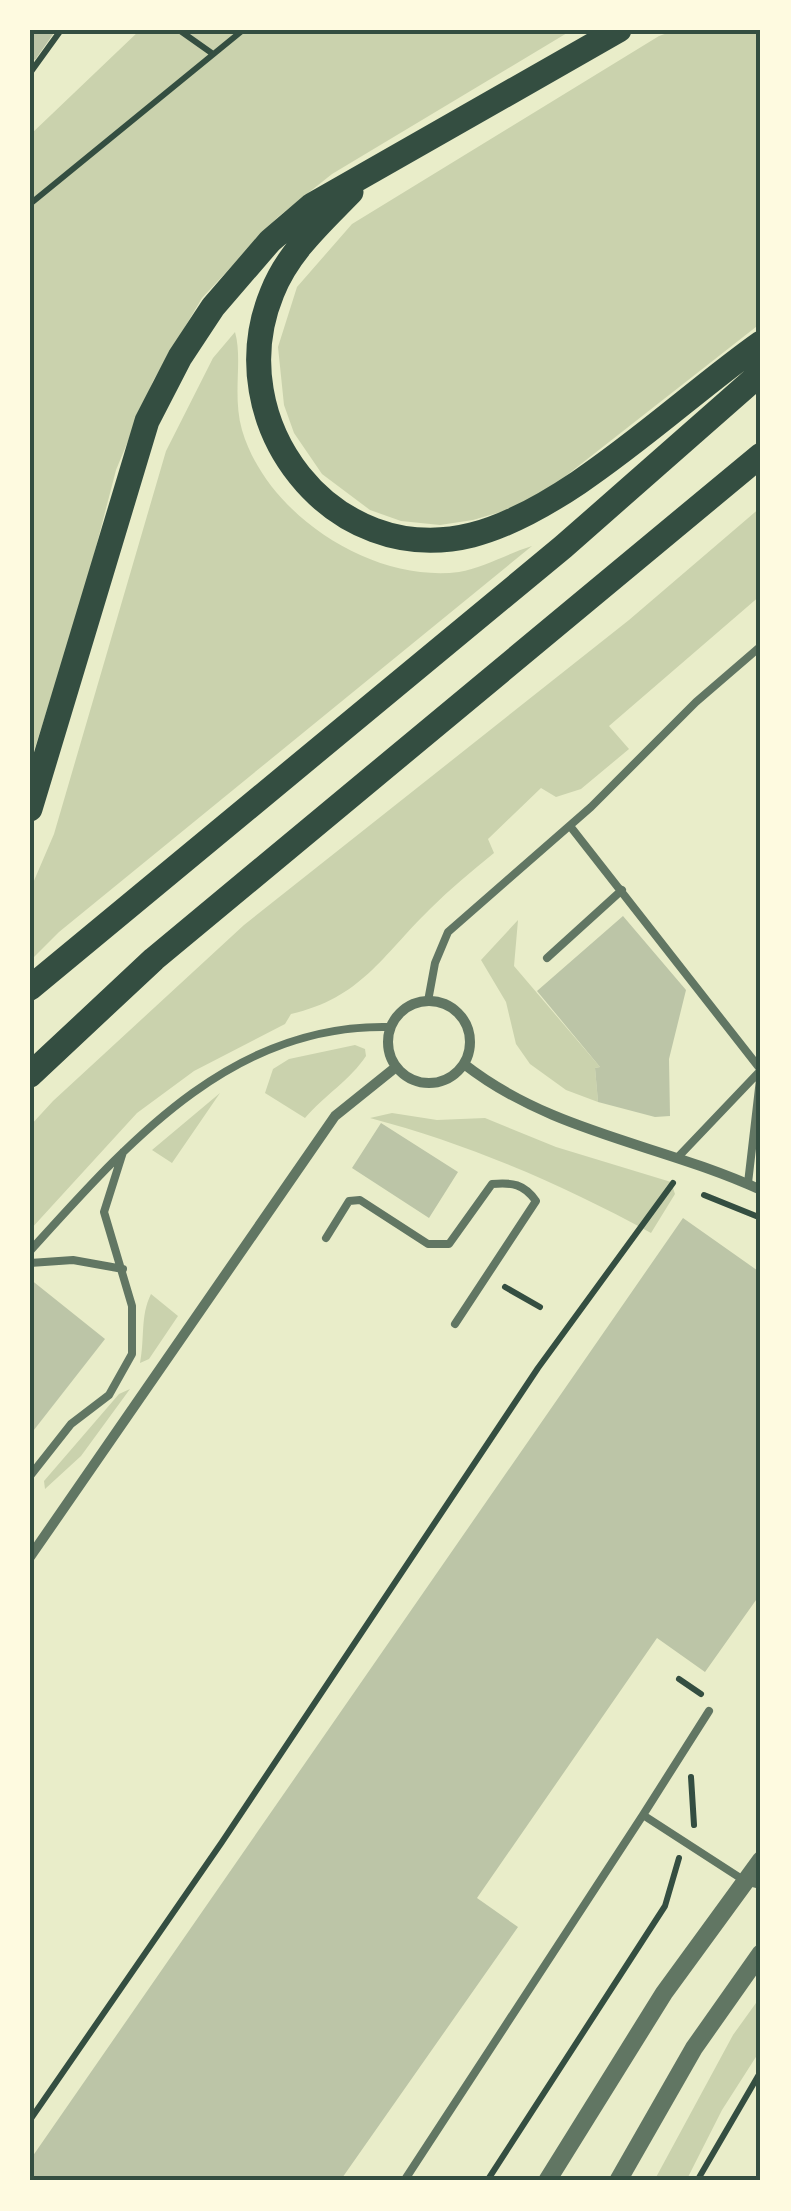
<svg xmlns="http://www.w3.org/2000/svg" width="791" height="2211" font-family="'Exo 2',sans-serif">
<rect width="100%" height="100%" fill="#e9edc9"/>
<path fill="#cad2ad" d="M140 30H572L332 174 278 217 202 298 153 381 116 470 81 605 30 763V135Z
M676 30H761V323L558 482 514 508 473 520 440 525 401 521 370 510 322 474 294 433 284 405 278 347 297 287 352 224 659 36Z
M235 332C243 360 232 395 242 430 267 515 372 583 459 572 483 568 509 553 532 546L59 932 30 961V890L54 834 166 451 213 358Z
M761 507V595L609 726 629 749 581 789 556 797 541 788 488 839 494 853C472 871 450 889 430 909 382 956 361 998 291 1014L285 1024 194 1071 137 1113 30 1230V1126L53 1101 244 925 629 620Z
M518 920 514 966 600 1067 595 1068 598 1102 566 1090 530 1064 516 1044 506 1002 481 960Z
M355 1045 365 1049 366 1056C351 1079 324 1096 305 1118L265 1093 273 1069 289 1059Z
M220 1093 172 1163 152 1150Z
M392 1113 437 1120 485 1118 556 1147 671 1182 675 1194 651 1233C562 1184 468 1144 370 1118Z
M151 1294 178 1316 149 1359 140 1363C145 1338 140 1316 151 1294Z
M130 1389 81 1456 45 1489 44 1481 119 1394Z
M761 1996V2049L722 2110 686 2181H654L733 2035Z"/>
<path fill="#bcc5a7" d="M30 30H56L35 60 30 56Z
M623 916 686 990 669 1059 670 1116 655 1117 598 1102 595 1068 600 1067 537 991Z
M381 1123 458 1172 429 1218 352 1168Z
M683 1218 761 1273V1593L705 1672 657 1638 477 1898 518 1927 340 2181H30V2160Z
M30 1279 105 1339 30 1435Z"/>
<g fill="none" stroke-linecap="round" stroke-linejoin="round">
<path stroke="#344e41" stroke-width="6" d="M179 30 213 54
M30 73 61 30
M30 204 243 30
M704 1195 761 1218
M505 1287 540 1307
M679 1679 701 1694
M691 1777 694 1825
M30 2120 222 1842 538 1368 673 1183
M487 2181 665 1906 679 1858
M697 2181 761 2071"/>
<path stroke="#617663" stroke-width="8" d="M570 826 761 1070 679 1156
M547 958 622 890
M428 1001 435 963 448 932 591 807 696 702 761 646
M748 1183 761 1071
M326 1238 349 1201 360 1200 428 1244H449L492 1184C512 1182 524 1184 536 1201L455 1324
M30 1251C128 1143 231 1023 390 1027
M30 1263 73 1260 123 1269
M30 1476 71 1424 109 1395 132 1354V1306L104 1212 123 1152
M643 1815 709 1711
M404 2181 643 1815 745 1881 761 1885"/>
<path stroke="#617663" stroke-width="10" d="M388 1042a41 41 0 1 1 82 0a41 41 0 1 1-82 0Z
M464 1064C552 1133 661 1144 761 1190
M30 1557 335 1116 396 1067"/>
<path stroke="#617663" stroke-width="18" d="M547 2181 664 1993 761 1860
M618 2181 694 2048 761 1953"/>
<path stroke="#344e41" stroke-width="25" d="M351 192C321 223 288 252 272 293 219 422 332 570 472 535 569 510 677 402 761 343
M30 809 147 421 180 357 213 307 270 241 312 205 619 30
M30 988 563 547 761 373
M30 1075 154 959 761 455"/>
</g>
<rect width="791" height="2211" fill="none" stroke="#fefae0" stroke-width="65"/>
<rect x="32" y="32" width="726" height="2146" fill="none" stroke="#344e41" stroke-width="4"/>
</svg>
